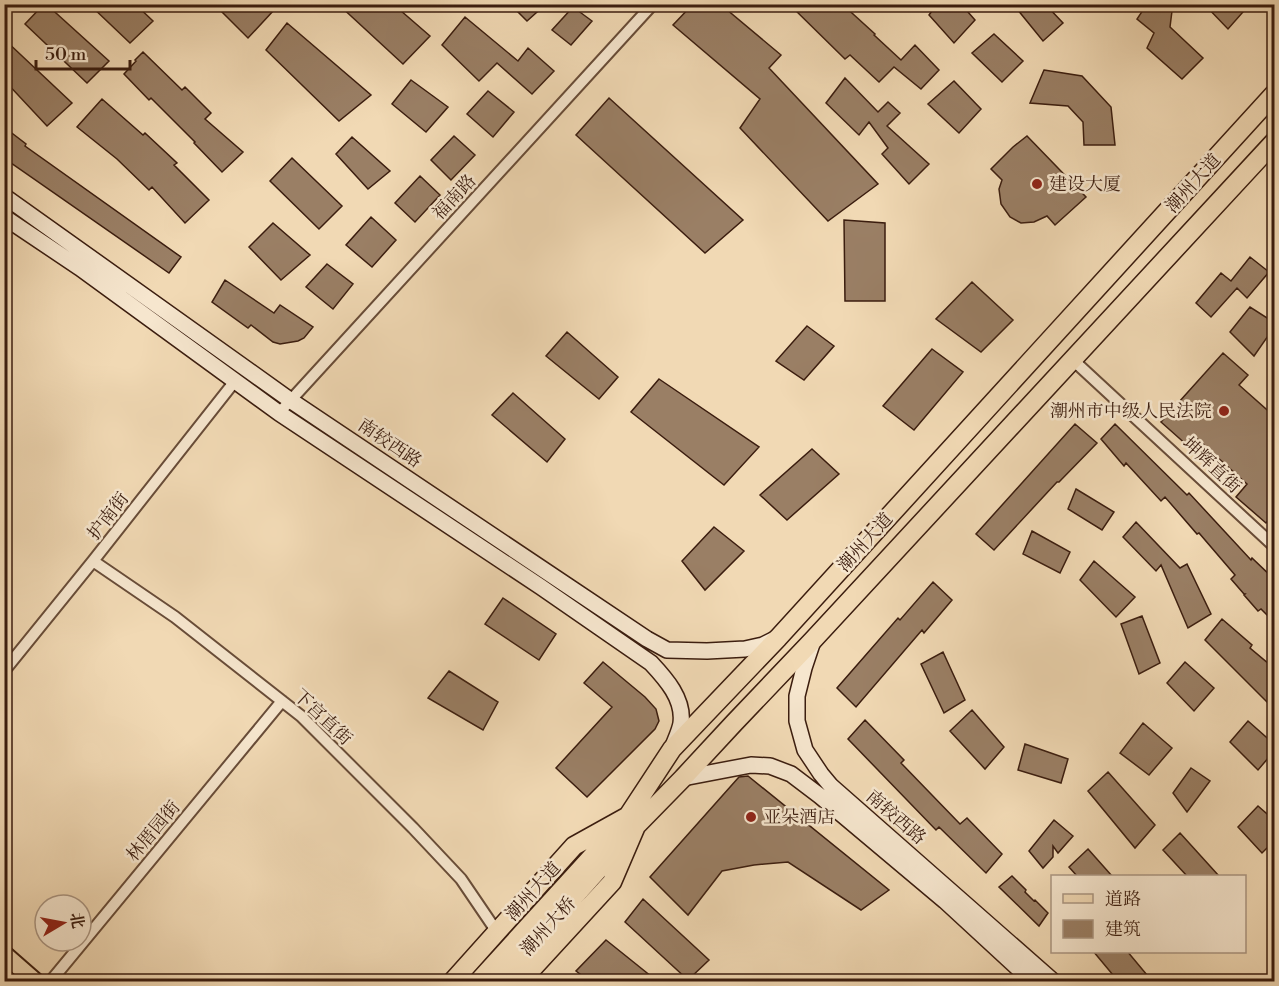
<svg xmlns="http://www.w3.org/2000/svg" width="1279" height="986" font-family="'Libre Bodoni','Noto Serif SC',serif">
<rect width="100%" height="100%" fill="#f1d9b4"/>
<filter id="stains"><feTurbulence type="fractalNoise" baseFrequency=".00333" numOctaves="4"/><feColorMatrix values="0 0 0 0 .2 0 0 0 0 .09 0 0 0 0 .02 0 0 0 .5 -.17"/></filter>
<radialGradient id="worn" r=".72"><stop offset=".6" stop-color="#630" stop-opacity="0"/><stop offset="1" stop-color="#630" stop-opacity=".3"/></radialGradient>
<path fill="#9a7f65" stroke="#3b1d0f" stroke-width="1.5" d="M44 4H46L109 61 87 83 25 24Z
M89 4H135L153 21 130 43Z
M214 4H268L274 10 248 38Z
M338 4H393L430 36 403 64Z
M510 4H546L527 21Z
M693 4H720L781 55 769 68 878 184 828 221 740 128 760 99 673 25Z
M789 4H842L875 34 874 35 901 60 915 45 939 70 921 89 894 67 879 82 850 55 845 59Z
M937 4H961L975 20 954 43 929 15Z
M1013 4H1045L1063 23 1043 41Z
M1147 4H1161L1172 11 1170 27 1203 58 1182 79 1147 48 1154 33 1137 19Z
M1204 4H1250L1228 29Z
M573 7 592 21 571 45 552 30Z
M465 17 518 61 528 48 554 71 532 94 497 63 479 81 442 45Z
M287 23 371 95 339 121 266 50Z
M994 34 1023 61 1002 82 972 53Z
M4 39 72 103 47 126 4 80Z
M143 52 182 90 185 87 211 113 205 119 243 152 222 172 194 143 195 142 151 98 149 100 124 74 136 61 135 60Z
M1044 70 1082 76 1111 107 1115 145H1084L1083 122 1068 106 1030 103Z
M845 78 878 112 888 102 900 113 887 126 929 164 909 184 882 154 888 148 869 122 859 135 826 103Z
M411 80 448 107 426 132 392 104Z
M954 81 981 109 959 133 928 104Z
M488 91 514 112 493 137 467 114Z
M609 98 743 220 705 253 576 135Z
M102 99 143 135 145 133 177 163 174 165 209 200 185 223 152 187 149 190 117 159 77 127Z
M4 127 26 144 25 146 181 257 169 273 4 158Z
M454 136 475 155 451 180 431 160Z
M1027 136 1086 197 1055 225 1047 216 1034 222 1021 223 1010 217 1001 204 999 189 1002 180 991 169 1013 147Z
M352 137 390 171 368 189 336 154Z
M292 158 342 206 319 229 270 181Z
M420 176 440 195 415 222 395 203Z
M371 217 396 240 372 267 346 245Z
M844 220 885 223V301H845Z
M273 223 310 255 281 280 249 247Z
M1250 257 1269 272 1247 298 1237 288 1211 317 1196 303 1221 273 1231 281Z
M327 264 353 284 333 309 306 287Z
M225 280 274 313 280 305 313 327 304 338 298 341 280 344 273 342 251 325 248 328 212 302Z
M972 282 1013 320 981 352 936 319Z
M1275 306V326L1254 356 1230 332 1250 307 1267 318Z
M807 326 834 346 804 380 776 361Z
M567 332 618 377 599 399 546 356Z
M932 349 963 372 914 430 883 406Z
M1223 353 1248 375 1239 385 1275 417V513L1266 523 1236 497 1247 484 1196 438 1188 446 1161 422Z
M659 379 759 447 724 485 631 412Z
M513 393 565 439 547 462 492 415Z
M1075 424 1097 443 1059 482H1057L994 550 976 534Z
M1115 424 1187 495 1189 493 1251 560 1252 558 1275 580V623L1261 609 1258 611 1244 595 1245 594H1244L1231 579 1235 575 1199 533 1197 534 1165 497 1161 501 1126 463 1124 466 1101 439Z
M812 449 839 474 787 520 760 495Z
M1076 489 1114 512 1102 530 1068 509Z
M1136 522 1180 568 1187 564 1211 614 1188 628 1161 565 1156 571 1123 537Z
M714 527 744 551 705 590 682 561Z
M1032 531 1070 552 1060 573 1023 554Z
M1094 561 1135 597 1116 617 1080 580Z
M933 582 952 600 924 633 922 630 856 707 837 688 898 618 900 620Z
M503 598 556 634 539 660 485 624Z
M1142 616 1160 663 1139 674 1121 624Z
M1222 619 1252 645 1250 648 1275 669V698L1269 704 1205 640Z
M943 652 965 700 944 713 921 664Z
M603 662 645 697 656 709 659 721 655 729 587 797 556 768 612 707 584 683Z
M1185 662 1214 688 1194 711 1167 683Z
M449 671 498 702 483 730 428 698Z
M972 710 1004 747 985 769 950 731Z
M865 720 904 760 901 763 960 824 967 818 1002 854 986 873 939 827 936 830 848 739Z
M1248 721 1275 745V750L1258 770 1230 742Z
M1143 723 1172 748 1149 775 1120 753Z
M1025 744 1068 759 1061 783 1018 770Z
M1191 768 1210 781 1187 812 1173 793Z
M1108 772 1155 825 1135 848 1088 791Z
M748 776 889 890 861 910 788 862 754 865 722 871 688 915 650 877 739 777Z
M1258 806 1275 821V840L1262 853 1238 827Z
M1054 820 1073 836 1058 853 1053 846V857L1043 868 1029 851Z
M1180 833 1219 876H1187L1163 850Z
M1088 849 1112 876H1077L1069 867Z
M1012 876 1026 890 1025 892 1034 901 1035 900 1048 913 1039 926 999 887Z
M643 899 709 960 688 980 625 922Z
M606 940 657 981H589L576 971Z
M1093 951H1127L1152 981H1118Z"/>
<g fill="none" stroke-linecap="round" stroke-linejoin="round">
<g stroke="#684c38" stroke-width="14">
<path id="minor" d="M1073 360 1274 546
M279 413 653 4
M93 561 175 617 301 716 413 828 461 879 497 932
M4 671 93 561 235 381
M50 982 282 701"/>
</g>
<g stroke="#3b1d0f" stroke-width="18">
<path id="secondary" d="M4 196 290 400 647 639 667 650 707 651 745 649 763 645 777 638
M4 217 80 268 279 413 541 587 651 663C666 679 684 699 681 723 680 730 676 738 673 746
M813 641 804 668 797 696V721L805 750 821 774 831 786 1054 982
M683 778 751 765 770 766 791 774 820 796 945 901 1033 982"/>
</g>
<g stroke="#3b1d0f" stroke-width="20">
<path id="primary" d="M4 954 36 982"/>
</g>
<g stroke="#3b1d0f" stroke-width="21">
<path id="trunk" d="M452 982 574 846 628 816 672 749 778 638 1274 94
M478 982 618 828
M498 982 597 871 624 840
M520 982 612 882 636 826 683 778 734 723 813 640 1274 142"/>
</g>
<use href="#minor" stroke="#f6e6ce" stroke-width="10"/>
<use href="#secondary" stroke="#f6e6ce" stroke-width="15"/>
<use href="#primary" stroke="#f1d9b4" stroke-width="16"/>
<use href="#trunk" stroke="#f1d9b4" stroke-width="18"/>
</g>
<g fill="#8f2418" stroke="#f6e6ce" stroke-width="2">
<circle cx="1037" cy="184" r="6"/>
<circle cx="1224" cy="411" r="6"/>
<circle cx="751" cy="817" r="6"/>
</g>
<g text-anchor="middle" stroke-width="5" stroke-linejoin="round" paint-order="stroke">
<g font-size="18" fill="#3b1d0f" stroke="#f6e6ce">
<text transform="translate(1193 183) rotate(-48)" y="6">潮州大道</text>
<text transform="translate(454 197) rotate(-47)" y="6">福南路</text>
<text transform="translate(390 443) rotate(34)" y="6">南较西路</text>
<text transform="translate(1212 465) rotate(43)" y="6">坤辉直街</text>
<text transform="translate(108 516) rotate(-52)" y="6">护南街</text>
<text transform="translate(865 542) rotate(-48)" y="6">潮州大道</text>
<text transform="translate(323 717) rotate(43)" y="6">下宫直街</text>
<text transform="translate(896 817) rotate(41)" y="6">南较西路</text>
<text transform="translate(153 831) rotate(-50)" y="6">林厝园街</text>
<text transform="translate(533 891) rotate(-48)" y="6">潮州大道</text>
<text transform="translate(548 926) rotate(-48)" y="6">潮州大桥</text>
</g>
<g font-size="18" fill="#3b1d0f" stroke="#f6e6ce" text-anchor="start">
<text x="1049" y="190">建设大厦</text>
<text x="1212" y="417" text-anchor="end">潮州市中级人民法院</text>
<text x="763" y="823">亚朵酒店</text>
</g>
</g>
<rect width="1279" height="986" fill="none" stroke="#f1d9b4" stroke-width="24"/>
<rect x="6" y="6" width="1267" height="974" fill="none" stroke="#3b1d0f" stroke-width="3"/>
<rect x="12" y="12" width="1255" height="962" fill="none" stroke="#3b1d0f" stroke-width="1.5"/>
<rect x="1051" y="875" width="195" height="78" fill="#f6e6ce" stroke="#ab9682" stroke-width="1.5"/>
<rect x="1063" y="894" width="30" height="9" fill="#f1d9b4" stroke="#ab9682" stroke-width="1.5"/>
<text x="1105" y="905" font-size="18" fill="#3b1d0f">道路</text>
<rect x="1063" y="920" width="30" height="18" fill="#9a7f65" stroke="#ab9682" stroke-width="1.5"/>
<text x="1105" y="935" font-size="18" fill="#3b1d0f">建筑</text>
<g transform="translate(63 923) rotate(80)"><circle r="28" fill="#f6e6ce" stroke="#ab9682" stroke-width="1.5"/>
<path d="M0-4.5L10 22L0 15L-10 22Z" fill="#8f2418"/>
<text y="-9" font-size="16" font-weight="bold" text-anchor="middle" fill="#3b1d0f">北</text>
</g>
<path d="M36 60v9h94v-9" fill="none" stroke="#3b1d0f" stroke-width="3"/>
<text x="45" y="60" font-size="18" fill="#3b1d0f" stroke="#f6e6ce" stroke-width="4.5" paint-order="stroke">50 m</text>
<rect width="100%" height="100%" filter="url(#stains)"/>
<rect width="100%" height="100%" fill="url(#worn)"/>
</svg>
